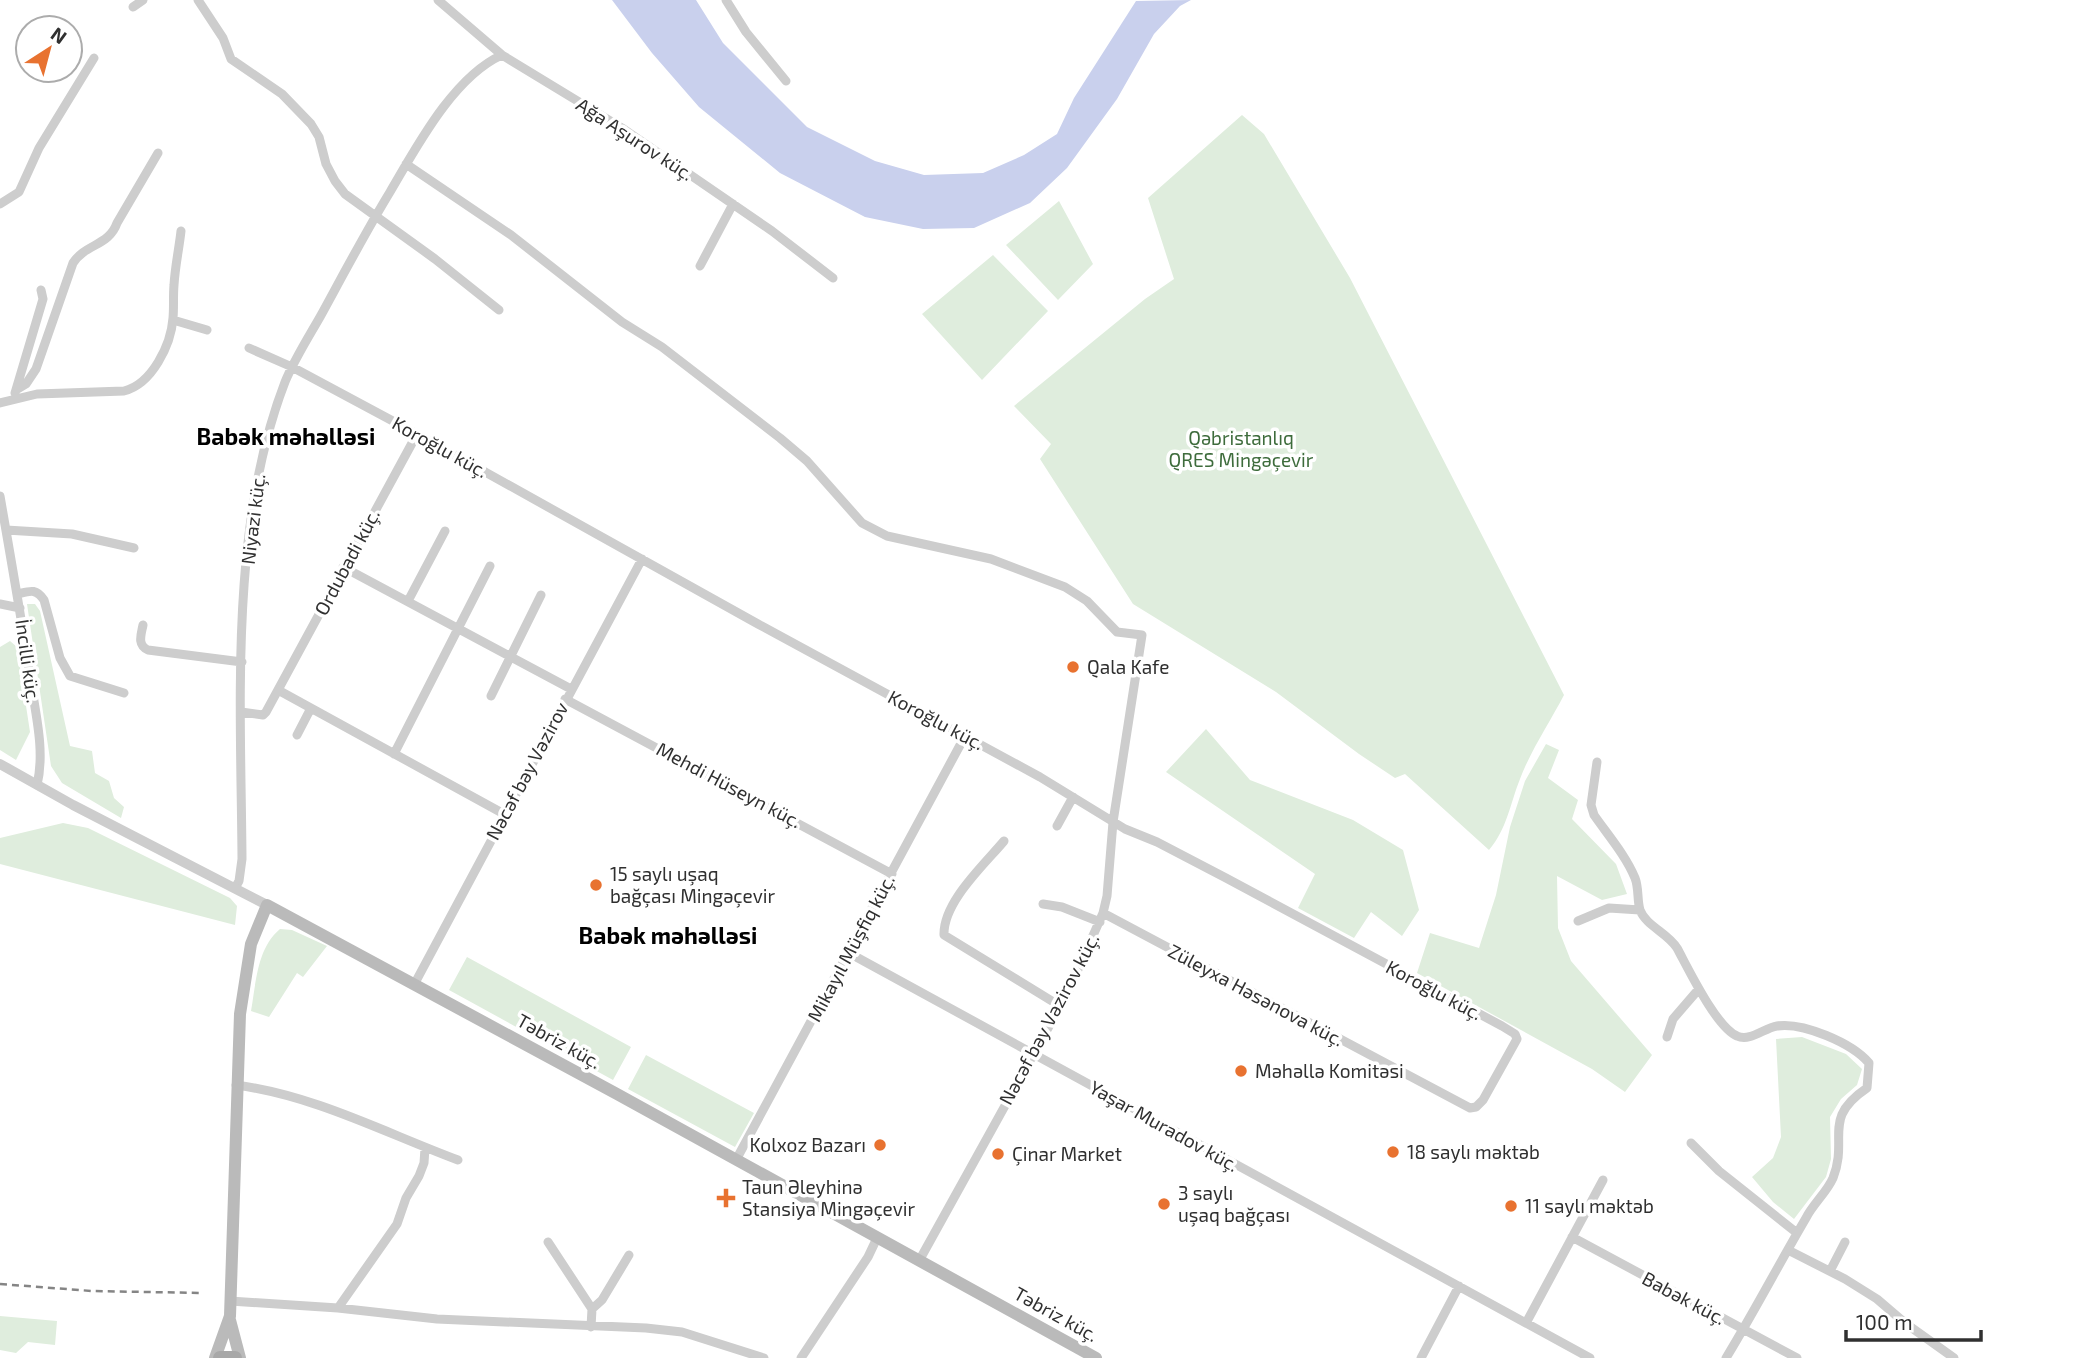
<svg xmlns="http://www.w3.org/2000/svg" width="2084" height="1358" font-family="'Exo 2',sans-serif">
<rect width="100%" height="100%" fill="#fff"/>
<path fill="#dfeddd" d="M1242 115 1264 134 1350 278 1564 695C1550 722 1531 750 1520 779 1510 804 1507 829 1489 850L1405 774 1395 778 1359 754 1276 692 1133 604 1040 459 1051 444 1014 406 1145 299 1174 279 1148 198Z
M1059 201 1093 264 1058 300 1006 245Z
M993 255 1048 311 982 380 922 314Z
M27 604H35L40 611 70 746 92 751 95 773 109 781 114 798 124 807 121 818 62 783 51 766Z
M10 641 17 647 30 732 16 760 0 750V647Z
M1206 729 1250 780 1353 820 1403 850 1419 910 1402 936 1371 912 1354 938 1298 908 1315 874 1166 772Z
M1546 744 1559 750 1548 778 1578 800 1572 819 1616 864 1627 894 1602 900 1557 876 1558 928 1571 961 1652 1055 1625 1092 1592 1069 1417 973 1430 933 1479 948 1496 895 1510 827 1525 781Z
M63 823 88 828 230 898 237 906 235 925 0 864V838Z
M280 929 292 930 327 946 303 977 297 973 269 1017 251 1011C256 983 257 948 280 929Z
M467 957 631 1047 613 1080 449 990Z
M1802 1037 1846 1054 1862 1069 1857 1085 1841 1099 1830 1117 1831 1159 1826 1177 1794 1219 1773 1202 1752 1177 1773 1158 1781 1137 1776 1039Z
M646 1055 754 1113 735 1147 628 1089Z
M0 1316 57 1321 55 1345 28 1342 16 1353 0 1350Z"/>
<path fill="#c9d0ed" d="M612 0H696L723 43 807 127 875 161 924 175 983 173 1024 155 1057 134 1074 98 1136 1 1191 0 1180 6 1154 34 1117 99 1067 168 1030 203 974 228 923 229 865 217 780 173 699 107 652 53Z"/>
<g fill="none" stroke-linecap="round" stroke-linejoin="round">
<path stroke="#cdcdcd" stroke-width="9" d="M198 0 223 38 231 59 282 94 311 124 319 137 326 164 335 181 345 194 435 259 499 310
M438 0 502 55 622 128 772 231 833 278
M726 0 746 32 786 81
M133 7 143 0
M406 164 511 235 622 322 662 347 780 438 807 461 862 523 887 536 991 559 1065 587 1087 601 1117 632 1142 635 1113 822 1107 896 1103 913 1068 992 919 1261
M0 204 19 192 39 148 94 58
M700 266 733 204
M173 320 207 330
M249 348 292 367 417 434 758 624 1040 777 1125 829 1157 842 1226 878 1502 1026 1515 1034 1517 1039 1483 1100 1476 1107 1470 1108 1103 913
M16 390 26 384 36 369 73 263C85 244 109 246 117 223L158 153
M15 393 43 299 41 290
M0 403 37 394 124 391C152 384 171 345 173 318 174 307 173 296 174 285 175 267 179 249 181 231
M0 496C11 559 22 621 31 683 36 716 45 752 37 785
M6 530 72 534 134 548
M343 567 571 689
M18 594C30 591 36 588 44 600L60 658 70 676 124 693
M408 601 445 531
M0 604 20 608
M143 625C141 635 137 645 148 650L242 662
M278 690 504 814
M491 696 541 595
M565 699 892 874
M241 712 263 715 266 712 417 434
M297 735 311 708
M394 754 490 566
M1597 762 1591 805 1594 815C1608 835 1626 856 1635 878 1639 888 1637 900 1640 910 1646 926 1668 933 1677 948 1688 968 1716 1027 1737 1036 1750 1042 1764 1028 1777 1026 1803 1022 1852 1043 1869 1063L1867 1088C1821 1119 1849 1138 1833 1178 1827 1192 1813 1204 1806 1218 1779 1264 1754 1312 1726 1358
M1057 826 1073 797
M1004 841C984 865 943 902 944 935L1060 1006
M235 888 239 881 242 859C241 705 229 527 285 382 294 360 308 338 320 317 343 275 365 233 390 192 416 148 453 77 502 55
M1043 904 1062 907 1100 922
M1578 921 1609 908 1640 910
M849 953 1590 1358
M415 983 642 559
M1667 1037 1673 1019 1698 990
M236 1085C316 1096 383 1132 458 1160
M1691 1143 1719 1171 1797 1233
M736 1160 965 736
M1572 1237 1797 1358
M548 1242 592 1309 591 1327
M1788 1250 1845 1279 1877 1299 1905 1323 1954 1358
M1830 1271 1845 1242
M230 1301 338 1308 437 1319 646 1328 682 1332 764 1358
M338 1308 397 1224 406 1198 419 1176 424 1163 425 1148
M592 1309 602 1300 629 1255
M1526 1323 1603 1180
M801 1358 868 1257 877 1238
M1421 1358 1459 1286"/>
<path stroke="#cdcdcd" stroke-width="10" d="M0 764 73 805 267 905"/>
<path stroke="#bababa" stroke-width="12" d="M230 1320 240 1358
M215 1358 230 1316 240 1014 251 944 267 905 617 1094 1096 1358"/>
<path stroke="#a8a8a8" stroke-width="14" d="M220 1358H235"/>
<path stroke="#858585" stroke-width="2.5" stroke-dasharray="7 5" stroke-linecap="butt" d="M0 1284 92 1291 203 1293"/>
</g>
<g fill="#e87230" stroke="#fff" stroke-width="2.5">
<circle cx="1073" cy="667" r="7"/>
<circle cx="596" cy="885" r="7"/>
<circle cx="1241" cy="1071" r="7"/>
<circle cx="880" cy="1145" r="7"/>
<circle cx="1393" cy="1152" r="7"/>
<circle cx="998" cy="1154" r="7"/>
<path d="M722.5 1187.5h7v7h7v7h-7v7h-7v-7h-7v-7h7z"/>
<circle cx="1164" cy="1204" r="7"/>
<circle cx="1511" cy="1206" r="7"/>
</g>
<g text-anchor="middle" stroke-width="7" stroke-linejoin="round" paint-order="stroke">
<g font-size="19" fill="#303030" stroke="#fff">
<text transform="translate(635 139) rotate(33)" y="7">Ağa Aşurov küç.</text>
<text transform="translate(440 447) rotate(29)" y="7">Koroğlu küç.</text>
<text transform="translate(253 519) rotate(-83)" y="7">Niyazi küç.</text>
<text transform="translate(347 562) rotate(-62)" y="7">Ordubadi küç.</text>
<text transform="translate(28 661) rotate(82)" y="7">İncilli küç.</text>
<text transform="translate(936 720) rotate(28)" y="7">Koroğlu küç.</text>
<text transform="translate(527 771) rotate(-62)" y="7">Nəcəf bəy Vəzirov</text>
<text transform="translate(729 785) rotate(28)" y="7">Mehdi Hüseyn küç.</text>
<text transform="translate(851 948) rotate(-62)" y="7">Mikayıl Müşfiq küç.</text>
<text transform="translate(1434 990) rotate(28)" y="7">Koroğlu küç.</text>
<text transform="translate(1256 995) rotate(28)" y="7">Züleyxa Həsənova küç.</text>
<text transform="translate(1049 1019) rotate(-62)" y="7">Nəcəf bəy Vəzirov küç.</text>
<text transform="translate(559 1041) rotate(29)" y="7">Təbriz küç.</text>
<text transform="translate(1164 1126) rotate(29)" y="7">Yaşar Muradov küç.</text>
<text transform="translate(1684 1298) rotate(28)" y="7">Babək küç.</text>
<text transform="translate(1056 1314) rotate(29)" y="7">Təbriz küç.</text>
</g>
<g font-size="19" fill="#3e6c3c" stroke="#fff">
<text x="1241" y="445">Qəbristanlıq<tspan x="1241" dy="22">QRES Mingəçevir</tspan></text>
</g>
<g font-size="19" fill="#303030" stroke="#fff" text-anchor="start">
<text x="1087" y="674">Qala Kafe</text>
<text x="610" y="881">15 saylı uşaq<tspan x="610" dy="22">bağçası Mingəçevir</tspan></text>
<text x="1255" y="1078">Məhəllə Komitəsi</text>
<text x="866" y="1152" text-anchor="end">Kolxoz Bazarı</text>
<text x="1407" y="1159">18 saylı məktəb</text>
<text x="1012" y="1161">Çinar Market</text>
<text x="742" y="1194">Taun Əleyhinə<tspan x="742" dy="22">Stansiya Mingəçevir</tspan></text>
<text x="1178" y="1200">3 saylı<tspan x="1178" dy="22">uşaq bağçası</tspan></text>
<text x="1525" y="1213">11 saylı məktəb</text>
</g>
<g font-size="23" font-weight="bold" fill="#000" stroke="#fff">
<text x="286" y="445">Babək məhəlləsi</text>
<text x="668" y="944">Babək məhəlləsi</text>
</g>
</g>
<g transform="translate(49 49) rotate(36)"><circle r="33" fill="#ffffff" stroke="#acacac" stroke-width="2"/>
<path d="M0-5L12 26L0 18L-12 26Z" fill="#e87230"/>
<text y="-10" font-size="19" font-weight="bold" text-anchor="middle" fill="#303030">N</text>
</g>
<path d="M1846 1330v10h135v-10" fill="none" stroke="#303030" stroke-width="3.5"/>
<text x="1856" y="1330" font-size="21" fill="#303030" stroke="#ffffff" stroke-width="5" paint-order="stroke">100 m</text>
</svg>
